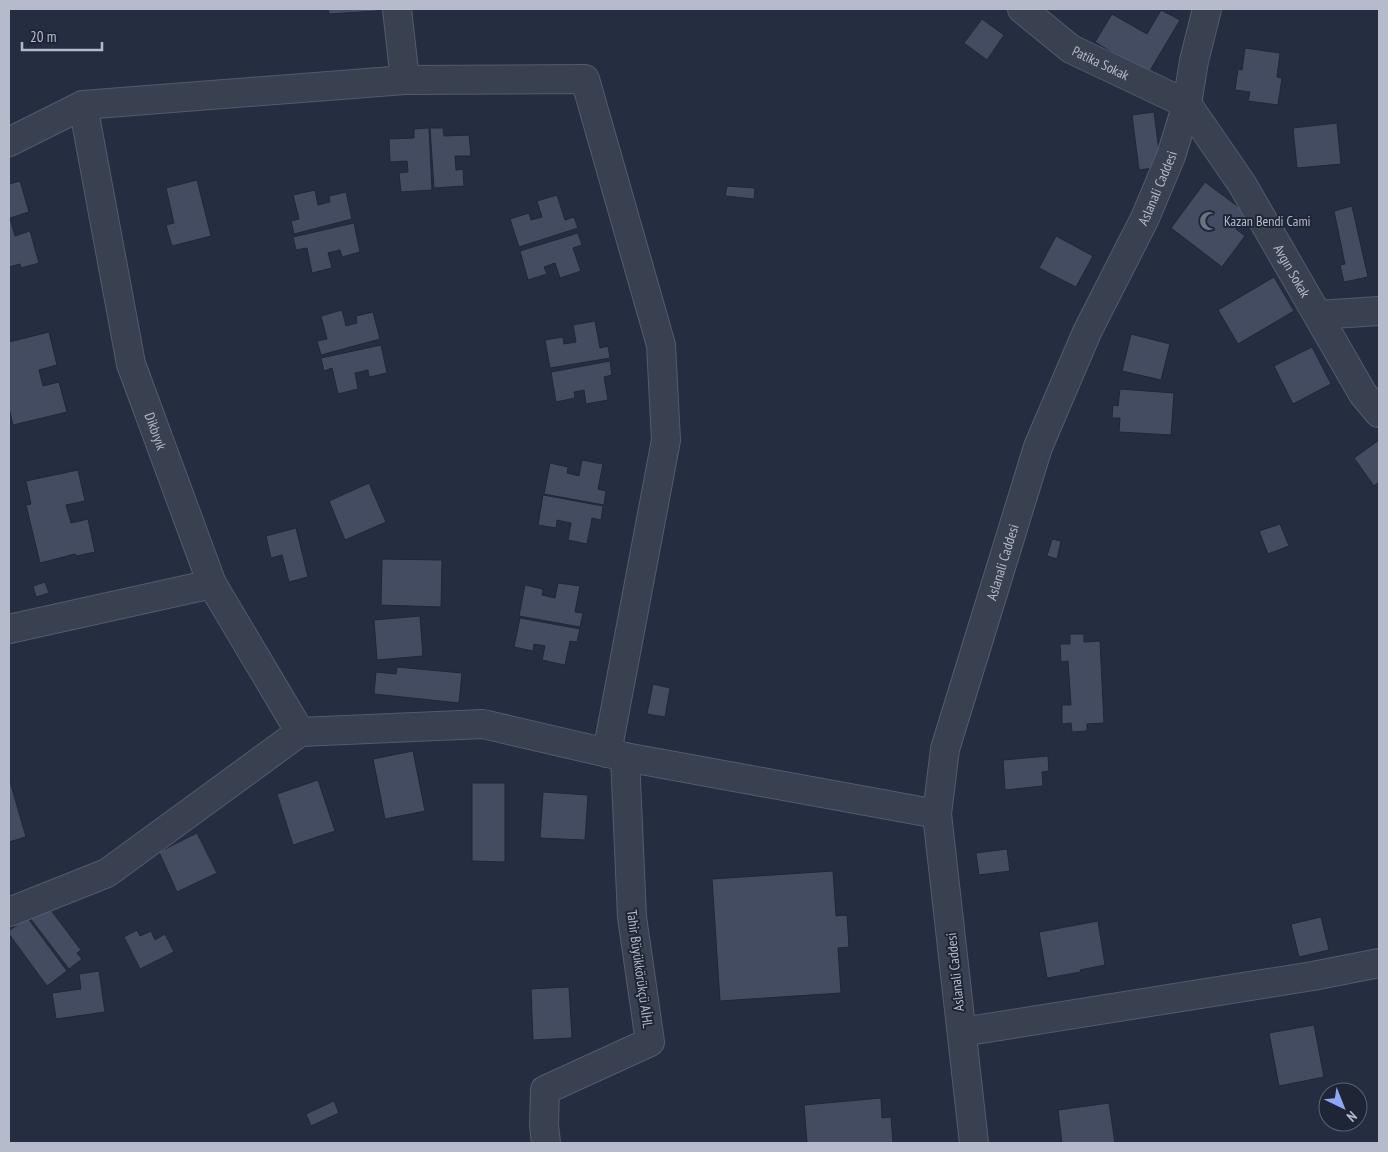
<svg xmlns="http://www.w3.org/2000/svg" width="1388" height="1152" font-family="'PT Sans Narrow',sans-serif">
<rect width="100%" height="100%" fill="#252d40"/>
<path fill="#444c62" stroke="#202737" d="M328 9H377V11L329 14Z
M1161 10 1180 20 1148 74 1095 42 1112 14 1147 34Z
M982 19 1004 35 987 60 964 43Z
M1245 48 1280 53 1277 77 1282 78 1278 105 1248 101 1250 92 1235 90 1238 69 1242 70Z
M1154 112 1161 167 1139 170 1132 115Z
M1337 123 1341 164 1297 168 1293 128Z
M429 128 432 190 401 192 399 173 408 172 407 161 390 162 389 139 414 138V129Z
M430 128H443L444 136 469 135 471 156H455L456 170 463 169 464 186 434 188Z
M197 180 211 236 172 246 166 225 174 223 166 188Z
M20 181 29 212 10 218 15 236 30 231 39 263 21 268 20 264 9 267V184Z
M1205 182 1248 214 1236 229 1245 236 1222 267 1171 228Z
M727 186 755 188 754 199 725 196Z
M315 190 318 205 330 202 329 196 346 192 352 219 294 234 291 221 299 219 293 195Z
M557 195 565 220 574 217 578 228 519 247 510 219 529 213 531 220 542 217 537 201Z
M1352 206 1368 277 1344 282 1340 265 1345 264 1334 211Z
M354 223 360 252 342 257 340 250 328 253 332 268 312 273 307 248 296 250 293 237Z
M578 233 582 245 573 248 581 271 560 278 555 263 544 267 547 274 528 280 520 251Z
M1056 236 1093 256 1076 287 1039 268Z
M1274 277 1294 311 1238 344 1218 310Z
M342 310 346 326 357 323 356 316 373 312 380 339 321 355 317 341 327 339 321 316Z
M595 321 600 348 608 346 610 358 550 368 545 340 563 337 564 344 576 342 573 325Z
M49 332 57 365 39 370 43 386 59 382 67 412 13 425 9 408V342Z
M1131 334 1170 344 1161 380 1122 371Z
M381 345 387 373 369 377 368 370 355 373 358 389 338 394 332 368 324 371 321 358Z
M1312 347 1331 384 1293 404 1274 366Z
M610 361 612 375 604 377 608 400 586 404 584 390 574 392 575 398 556 402 551 372Z
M1120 389 1174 393 1171 435 1119 432 1120 418H1112L1113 405 1118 406Z
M1379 440V482L1374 486 1354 458Z
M582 460 603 464 598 489 606 491 604 505 544 494 550 463 568 467 567 473 579 476Z
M78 470 85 501 66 505 71 523 88 519 95 552 76 556 75 554 40 563 26 505 31 504 26 481Z
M369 483 386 522 345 540 329 501Z
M543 495 603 506 601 520 592 518 587 544 568 540 571 523 557 520 556 528 538 525Z
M1280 524 1289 546 1268 554 1259 531Z
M296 528 308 577 289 582 282 555 271 558 266 536Z
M1052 539 1061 541 1057 559 1047 556Z
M382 559 442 560 441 607 381 605Z
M45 582 49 593 36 597 33 586Z
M558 583 580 586 575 612 583 613 580 627 519 616 525 585 543 589 542 595 555 598Z
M420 616 423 656 377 660 374 620Z
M520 618 580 629 577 642 570 641 565 665 542 660 545 646 534 644 533 651 514 647Z
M1070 634H1084V642L1100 641 1104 723 1087 724V731L1072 732 1071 723 1062 724V705H1071L1068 661 1061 662 1060 644H1070Z
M397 667 462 673 459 703 374 694 376 672 396 674Z
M653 684 670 688 665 717 647 714Z
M413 751 425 811 385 819 373 759Z
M1048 756 1049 771 1042 772 1043 786 1005 790 1003 760Z
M9 778 26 837 9 842Z
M318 780 335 831 293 845 277 794Z
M472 783H505V862L472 861Z
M543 792 588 795 585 840 540 838Z
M197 833 217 873 177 892 159 852Z
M1007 849 1010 871 979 875 976 853Z
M833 871 836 916 847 915 849 947 838 948 841 993 720 1001 712 879Z
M47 905 81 950 77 953 82 959 69 969 30 918Z
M27 917 67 971 47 986 9 934V931Z
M1321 917 1329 950 1299 957 1291 924Z
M1098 921 1105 965 1080 970 1081 972 1047 978 1039 932Z
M137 930 140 936 151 931 155 940 165 934 174 952 140 969 124 937Z
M99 971 105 1012 56 1019 52 993 81 989 79 974Z
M569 987 572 1038 533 1040 531 989Z
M1314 1025 1324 1077 1279 1086 1269 1033Z
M881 1098 882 1118 891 1117 893 1143H807L804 1105Z
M334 1101 339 1113 311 1126 306 1114Z
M1109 1103 1115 1143H1062L1058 1110Z"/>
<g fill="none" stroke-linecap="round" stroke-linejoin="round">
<g stroke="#545b6b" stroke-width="30">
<g id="minor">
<path d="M397 9 405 80"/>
<path id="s1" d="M1022 9 1071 49 1187 104 1242 184 1363 394 1379 413"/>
<path id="s2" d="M83 105 131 364 212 584 300 732"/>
<path d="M9 142 83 105 405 80 585 79 661 345 666 440 607 753"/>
<path d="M1318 315 1379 311"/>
<path d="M9 629 212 584"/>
<path d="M9 912 107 873 300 732 483 724 625 757 937 814"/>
<path d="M962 1032 1313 976 1379 963"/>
<path d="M546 1143 544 1125 545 1090 650 1042 632 917 625 757"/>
<path id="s3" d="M974 1143 937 814 945 749 1038 447 1087 332 1145 218 1171 156 1187 104 1194 61 1207 9"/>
</g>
</g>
<use href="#minor" stroke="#394050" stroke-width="28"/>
</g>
<defs>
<g id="mosque-bare" transform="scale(1.5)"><path d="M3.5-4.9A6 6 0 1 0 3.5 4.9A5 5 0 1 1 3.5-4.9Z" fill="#6b7280" stroke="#1e2535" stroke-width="2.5" paint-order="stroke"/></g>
</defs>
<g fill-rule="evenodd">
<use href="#mosque-bare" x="1209" y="221"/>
</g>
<g text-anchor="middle" stroke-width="4" stroke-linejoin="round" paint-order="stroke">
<g font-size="14" fill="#b6bbcb" stroke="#1e2535">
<text dy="5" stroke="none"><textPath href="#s1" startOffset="96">Patika Sokak</textPath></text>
<text dy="5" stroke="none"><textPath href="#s3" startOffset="998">Aslanali Caddesi</textPath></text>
<text dy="5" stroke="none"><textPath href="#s1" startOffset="389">Avgın Sokak</textPath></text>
<text dy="5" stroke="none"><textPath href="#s2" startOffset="335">Dikbıyık</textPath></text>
<text dy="5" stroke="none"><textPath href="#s3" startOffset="592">Aslanali Caddesi</textPath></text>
<text transform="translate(640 969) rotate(82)" y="5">Tahir Büyükkörükçü AİHL</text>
<text transform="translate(955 972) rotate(-96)" y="5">Aslanali Caddesi</text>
</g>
<g font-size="14" fill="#b6bbcb" stroke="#1e2535" text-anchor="start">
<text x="1224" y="226">Kazan Bendi Cami</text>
</g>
</g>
<rect width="1388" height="1152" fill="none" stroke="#b6bbcb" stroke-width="20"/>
<g transform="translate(1343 1107) rotate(137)"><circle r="24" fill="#1e2535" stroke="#5b6171"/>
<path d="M0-4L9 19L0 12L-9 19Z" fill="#8ca8fa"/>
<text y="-8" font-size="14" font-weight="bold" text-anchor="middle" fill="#b6bbcb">N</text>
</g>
<path d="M22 42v8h80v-8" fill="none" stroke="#b6bbcb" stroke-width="2.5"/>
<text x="30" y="42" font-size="15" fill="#b6bbcb" stroke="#1e2535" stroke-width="4" paint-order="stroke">20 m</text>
</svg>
